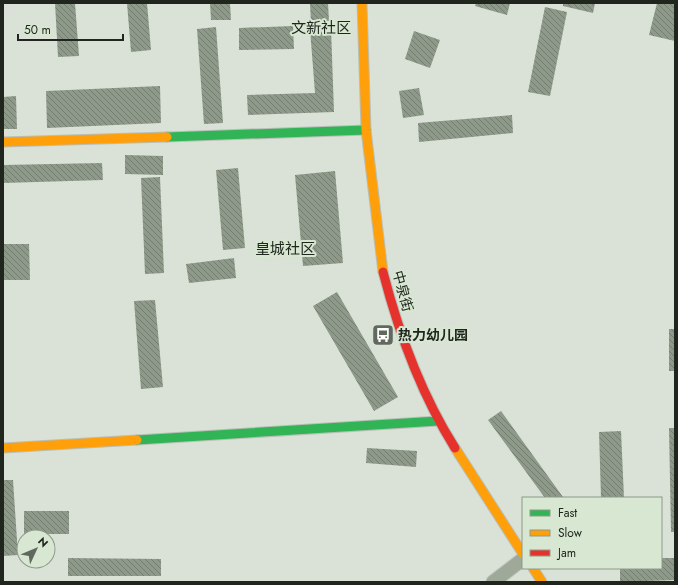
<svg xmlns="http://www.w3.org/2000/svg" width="678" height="585" font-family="Jost,'Noto Sans SC',sans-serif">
<defs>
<pattern id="building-back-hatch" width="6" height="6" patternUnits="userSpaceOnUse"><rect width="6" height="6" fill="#8e9a89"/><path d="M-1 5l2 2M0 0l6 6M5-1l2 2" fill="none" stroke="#747d6f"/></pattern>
</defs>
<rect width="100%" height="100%" fill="#dae2d7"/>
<path fill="url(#building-back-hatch)" d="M55 3H75L79 56 58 57Z
M127 3H147L151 50 131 52Z
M210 3H230L231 20H211Z
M310 3H328L329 21 311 23Z
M476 3H510L507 15 475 6Z
M563 3H595L593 13 563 6Z
M657 3H675V41L649 35Z
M545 7 567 12 550 96 528 92Z
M293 26 294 49 239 50V28Z
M216 27 223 123 204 124 197 29Z
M331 28 334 112 248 115 247 95 315 93 310 29Z
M414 31 440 40 430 68 405 59Z
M160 86 161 123 47 128 46 91Z
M419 88 424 115 403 118 399 91Z
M16 96 17 129H3V97Z
M512 115 513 133 419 142 418 123Z
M125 155 163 156V175L125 174Z
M102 163 103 180 3 183V165Z
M238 168 245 248 223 250 216 170Z
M335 171 343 263 303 266 295 175Z
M160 177 164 273 145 274 141 178Z
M3 244H29L30 280H3Z
M234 258 236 278 189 283 186 264Z
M337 292 398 397 374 411 313 306Z
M155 300 163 387 141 389 134 301Z
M669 329H675V371H669Z
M501 411 563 497 561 498H545L488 420Z
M669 428H675V532H671Z
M621 431 624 498H601L599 432Z
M367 448 417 451 416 467 366 463Z
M3 480H13L18 555 3 556Z
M24 511H69V534H24Z
M68 558 161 559V576H68Z
M661 558H675V580L620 582V568H661Z"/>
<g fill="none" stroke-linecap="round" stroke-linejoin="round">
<g stroke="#b9bfb7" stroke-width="15">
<path id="street" d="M493 582 523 559"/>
</g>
<g stroke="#b9bfb7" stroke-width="11">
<path id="fast" d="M167 137 366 130
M137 440 438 421"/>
</g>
<g stroke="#b9bfb7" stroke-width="11">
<path id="slow" d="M362 3 366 130 383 272
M3 142 167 137
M3 448 137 440
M455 448 523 554
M533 568 542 582"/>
</g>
<g stroke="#b9bfb7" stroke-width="11">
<path id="jam" d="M383 272C399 334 421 394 455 448"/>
</g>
<use href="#street" stroke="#9ea99a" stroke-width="13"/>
<use href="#fast" stroke="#30b455" stroke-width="9"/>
<use href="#slow" stroke="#ff9f0a" stroke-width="9"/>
<use href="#jam" stroke="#e5322d" stroke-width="9"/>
</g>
<defs>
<g id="bus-square" transform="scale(1.15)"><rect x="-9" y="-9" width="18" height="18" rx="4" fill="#61685f" stroke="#d8e7d2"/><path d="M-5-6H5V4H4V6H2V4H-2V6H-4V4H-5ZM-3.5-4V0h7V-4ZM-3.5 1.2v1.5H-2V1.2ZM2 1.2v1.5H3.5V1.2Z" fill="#fff"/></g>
</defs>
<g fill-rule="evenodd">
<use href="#bus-square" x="383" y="335"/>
</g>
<g text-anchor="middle" stroke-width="4" stroke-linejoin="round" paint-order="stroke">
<g font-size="14" fill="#20261e" stroke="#d8e7d2">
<text transform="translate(403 291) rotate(75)" y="5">中泉街</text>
</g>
<g font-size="14" font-weight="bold" fill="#20261e" stroke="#d8e7d2" text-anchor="start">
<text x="398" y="340">热力幼儿园</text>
</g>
<g font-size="15" fill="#20261e" stroke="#d8e7d2">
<text x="321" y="33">文新社区</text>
<text x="285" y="254">皇城社区</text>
</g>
</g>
<rect width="678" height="585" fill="none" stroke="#20261e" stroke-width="8"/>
<rect x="522" y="497" width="140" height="72" fill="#d8e7d2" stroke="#8e9a8a"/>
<rect x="530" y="510" width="20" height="6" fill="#30b455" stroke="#8e9a8a"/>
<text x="558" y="517" font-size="12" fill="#20261e">Fast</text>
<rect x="530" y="530" width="20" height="6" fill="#ff9f0a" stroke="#8e9a8a"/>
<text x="558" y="537" font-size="12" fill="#20261e">Slow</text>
<rect x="530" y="550" width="20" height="6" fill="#e5322d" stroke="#8e9a8a"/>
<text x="558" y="557" font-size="12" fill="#20261e">Jam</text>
<g transform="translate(36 549) rotate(46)"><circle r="19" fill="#d8e7d2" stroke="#8e9a8a"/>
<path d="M0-3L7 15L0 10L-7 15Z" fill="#61685f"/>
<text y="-6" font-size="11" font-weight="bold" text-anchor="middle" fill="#20261e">N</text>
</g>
<path d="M18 34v6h105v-6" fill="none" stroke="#20261e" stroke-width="2"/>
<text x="24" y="34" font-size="12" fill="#20261e" stroke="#d8e7d2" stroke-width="3" paint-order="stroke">50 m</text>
</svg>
